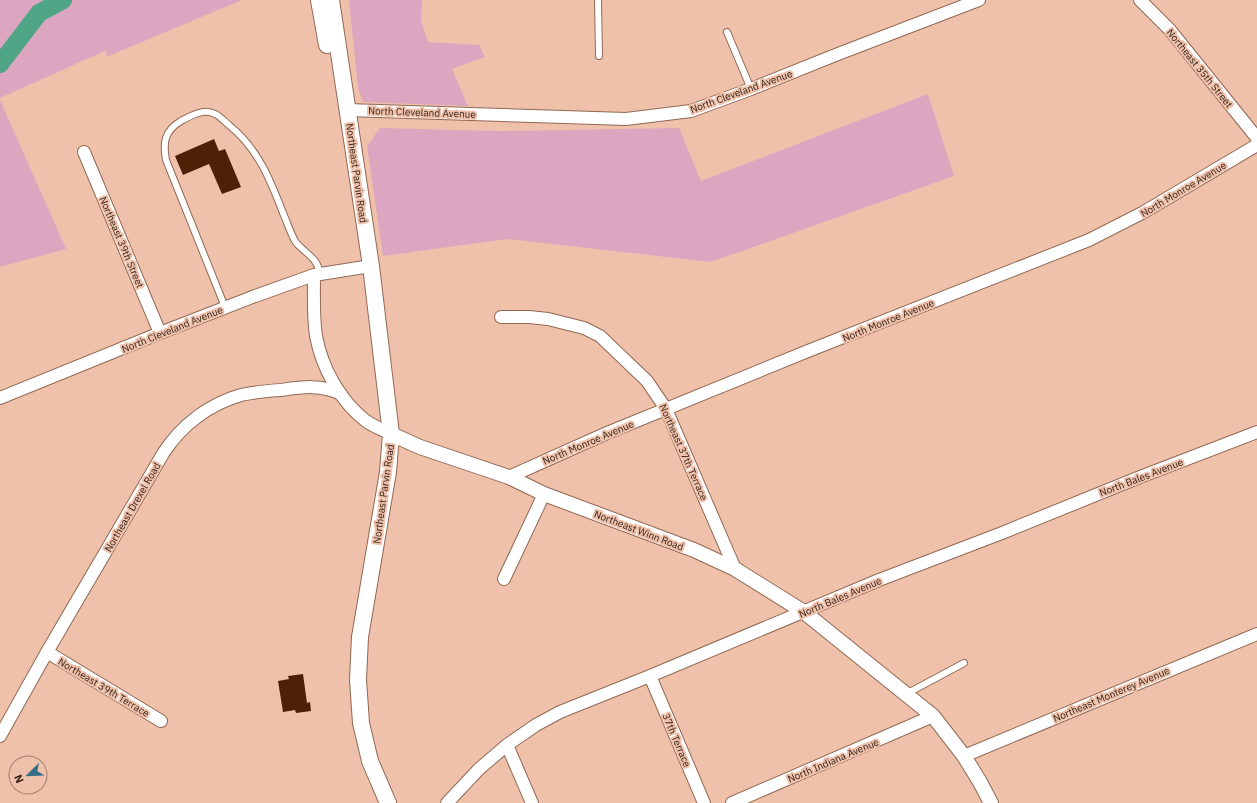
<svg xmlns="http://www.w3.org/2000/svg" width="1257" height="803" font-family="'IBM Plex Sans',sans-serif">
<rect width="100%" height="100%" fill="#efc1ab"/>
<path fill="#dca6c1" d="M0 0H242L106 57 107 50 0 98Z
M349 0H422L421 20 428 42 479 45 485 57 452 69 468 106 363 102 358 88Z
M928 94 954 176 711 262 507 239 383 256 367 146 380 128 501 131 679 128 701 181Z
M0 100 66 249 0 267Z"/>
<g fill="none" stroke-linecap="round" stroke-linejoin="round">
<path stroke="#4fa586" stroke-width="18" d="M0 64 39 13 63 0"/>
</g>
<path fill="#4e2106" d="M214 139 219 151 225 149 241 187 222 194 209 164 183 175 175 156Z
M303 674 307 703 310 702 311 711 296 713 295 710 283 712 278 681 289 679 288 676Z"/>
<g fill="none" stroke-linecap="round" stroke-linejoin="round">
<g stroke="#916853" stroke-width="8">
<path id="service" d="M598 0 599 56
M727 32 751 89
M225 307 166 160C163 143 164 131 181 121 190 116 204 108 215 114 220 116 225 122 230 126 258 149 270 179 283 213 287 222 290 232 295 241 301 251 320 258 319 274
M906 694 964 663"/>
</g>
<g stroke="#916853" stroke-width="14">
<path id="minor" d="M1140 0 1170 30 1257 138
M347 110 626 119 691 111 751 89 838 54 979 0
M84 152 160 333
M314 275C314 295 313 316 316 336 322 368 340 401 366 421 373 426 383 430 391 434
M501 317H529L548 319 584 328 600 336 647 381 666 409 672 423 735 569
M0 398 160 333 255 296 314 275 371 266
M509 477 607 433 808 351 1089 240 1144 212 1257 145
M504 579 544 494
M47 652 161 721
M650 676 704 803
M0 736 47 652 164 452C182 425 209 404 241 395 254 392 268 391 281 390 302 387 321 384 341 394
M507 745 532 803
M964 756 1257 634
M447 803 479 769 507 745 536 725 560 712 650 676 879 580 1002 533 1140 477 1257 432
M732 803 933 716"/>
</g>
<g stroke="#916853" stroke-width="16">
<path id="tertiary" d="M391 434 420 447 509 477 544 494 694 550 735 569 804 612 933 716 964 756 980 782 991 803"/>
</g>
<g stroke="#916853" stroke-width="18">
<path id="secondary" d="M319 0 327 45
M331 0 371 266 391 434 388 472 360 637 358 680 361 723 370 761 388 803"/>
</g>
<use href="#service" stroke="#fff" stroke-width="6"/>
<use href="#minor" stroke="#fff" stroke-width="12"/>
<use href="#tertiary" stroke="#fff" stroke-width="14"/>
<use href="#secondary" stroke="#fff" stroke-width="16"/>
</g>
<g text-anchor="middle" stroke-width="4" stroke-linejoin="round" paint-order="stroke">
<g font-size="10" fill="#301f17" stroke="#efc1ab">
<text transform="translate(1200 68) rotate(51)" y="4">Northeast 35th Street</text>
<text transform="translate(741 91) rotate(-20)" y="4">North Cleveland Avenue</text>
<text transform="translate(422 112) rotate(2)" y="4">North Cleveland Avenue</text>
<text transform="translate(357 173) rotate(82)" y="4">Northeast Parvin Road</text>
<text transform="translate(1183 189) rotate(-31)" y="4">North Monroe Avenue</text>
<text transform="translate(122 242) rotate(67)" y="4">Northeast 39th Street</text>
<text transform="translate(888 320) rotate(-22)" y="4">North Monroe Avenue</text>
<text transform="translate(172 329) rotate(-22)" y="4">North Cleveland Avenue</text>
<text transform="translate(588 442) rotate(-23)" y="4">North Monroe Avenue</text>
<text transform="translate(684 452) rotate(66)" y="4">Northeast 37th Terrace</text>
<text transform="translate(1141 477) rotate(-21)" y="4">North Bales Avenue</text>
<text transform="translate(383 494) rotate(-82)" y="4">Northeast Parvin Road</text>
<text transform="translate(132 507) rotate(-60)" y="4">Northeast Drexel Road</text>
<text transform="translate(639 530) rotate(21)" y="4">Northeast Winn Road</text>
<text transform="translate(840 597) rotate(-23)" y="4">North Bales Avenue</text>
<text transform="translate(104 687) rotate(31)" y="4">Northeast 39th Terrace</text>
<text transform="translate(1111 694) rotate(-23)" y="4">Northeast Monterey Avenue</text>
<text transform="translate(677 740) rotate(67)" y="4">37th Terrace</text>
<text transform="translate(833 760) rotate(-23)" y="4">North Indiana Avenue</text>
</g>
</g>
<g transform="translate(28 775) rotate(247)"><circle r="19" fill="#efc1ab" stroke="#a38070"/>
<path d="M0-3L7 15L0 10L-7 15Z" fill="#346e87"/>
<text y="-6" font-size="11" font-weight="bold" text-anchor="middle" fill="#301f17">N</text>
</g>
</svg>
